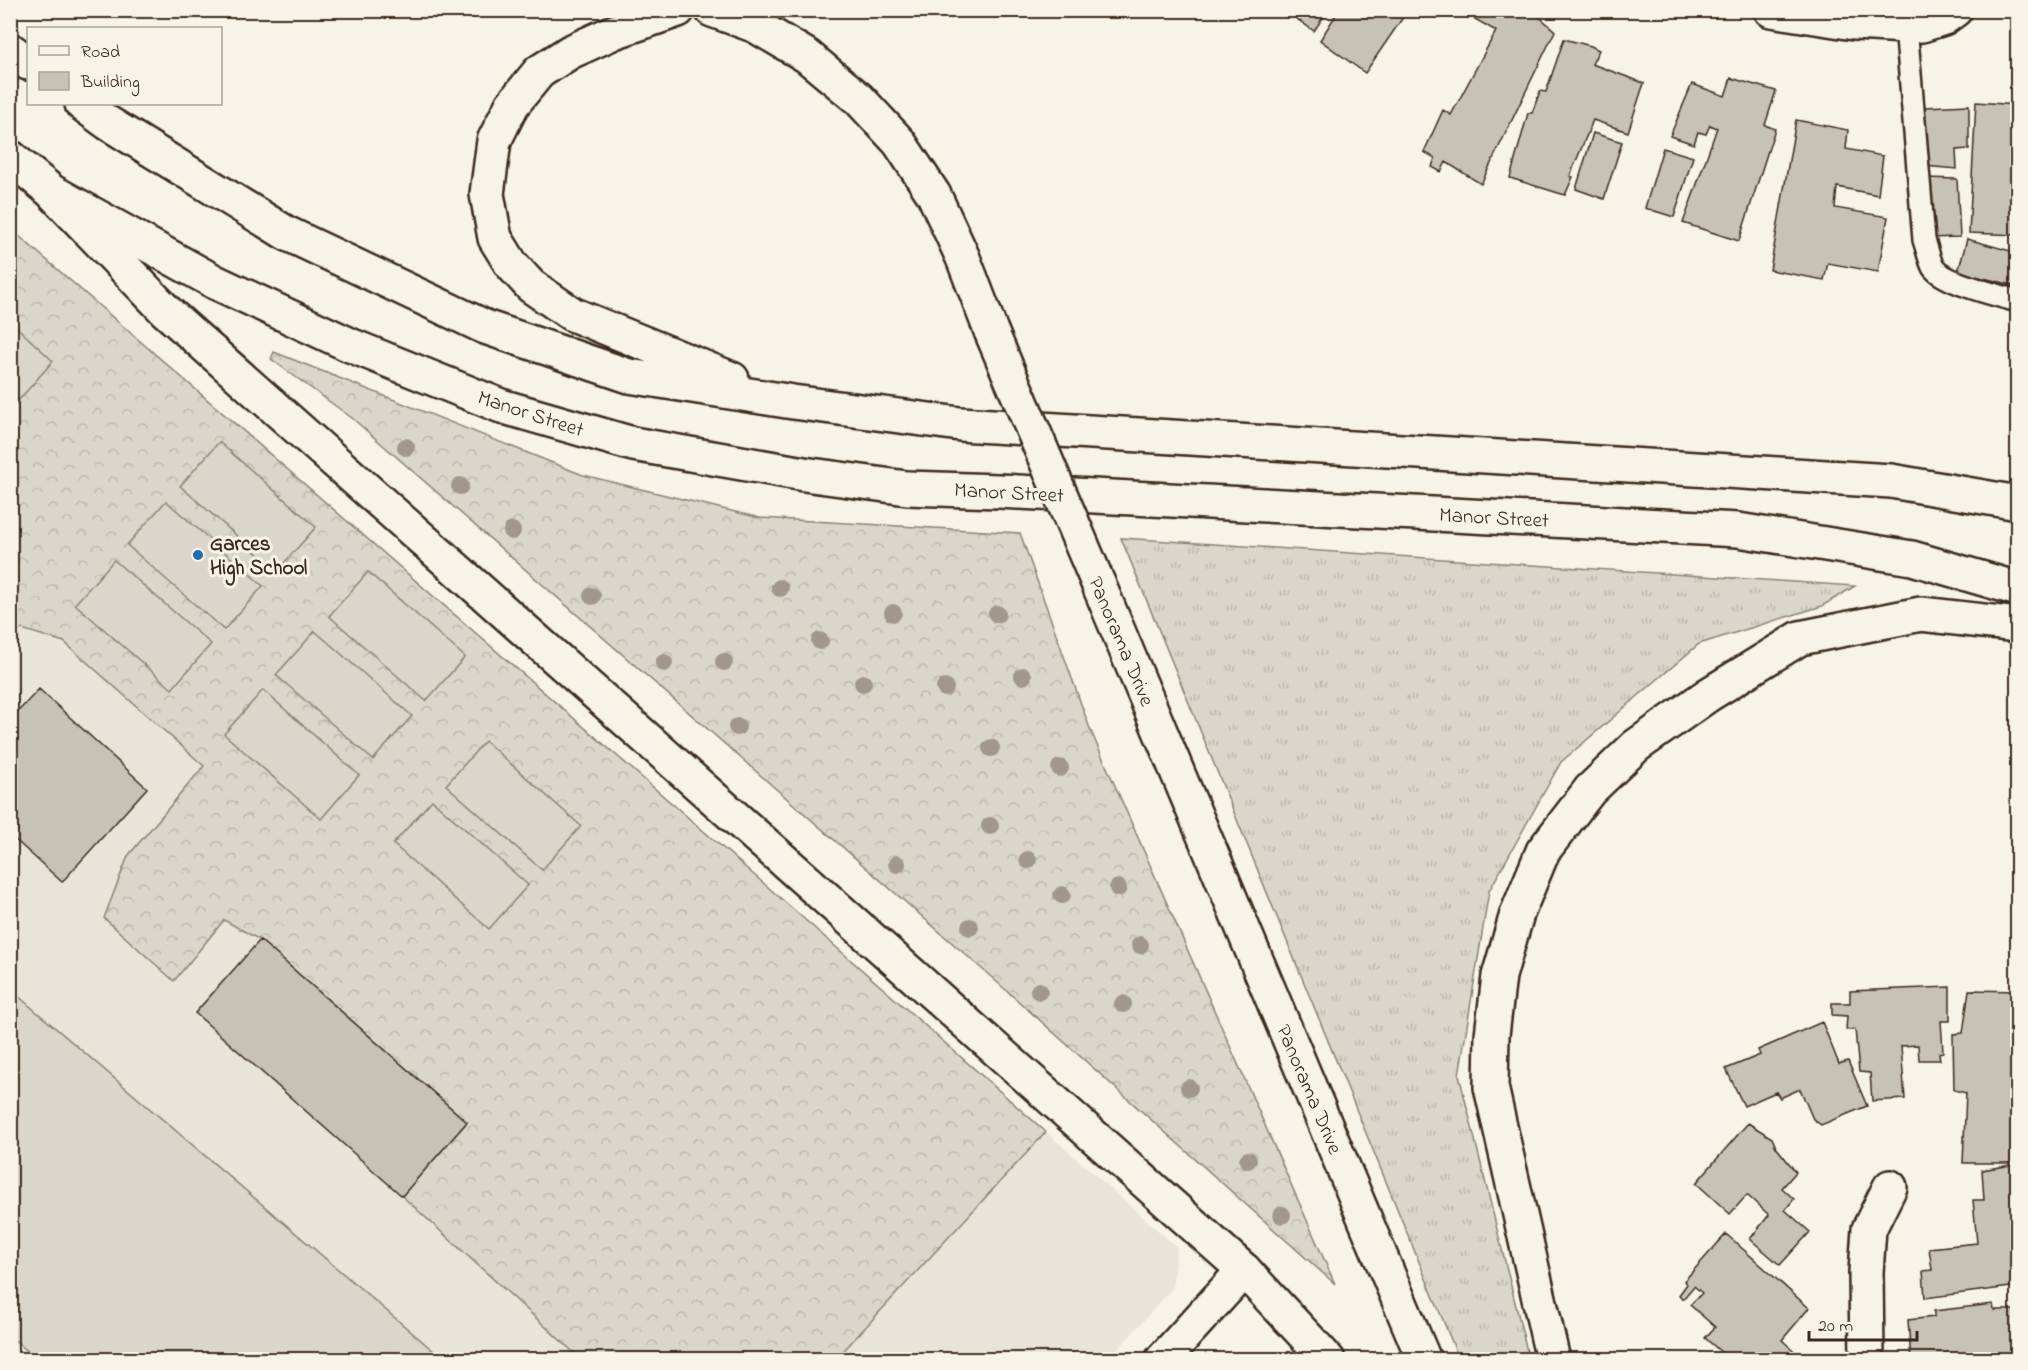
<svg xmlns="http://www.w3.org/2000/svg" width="2028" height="1370" font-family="'Indie Flower',sans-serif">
<defs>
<pattern id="grass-tufts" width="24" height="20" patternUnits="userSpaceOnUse" patternTransform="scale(1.5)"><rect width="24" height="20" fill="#dbd6cb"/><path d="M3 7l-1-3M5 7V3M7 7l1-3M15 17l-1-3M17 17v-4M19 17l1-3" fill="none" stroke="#bdb8ae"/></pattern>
<pattern id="forest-crowns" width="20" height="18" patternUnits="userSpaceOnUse" patternTransform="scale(1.5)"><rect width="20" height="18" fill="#dbd6cb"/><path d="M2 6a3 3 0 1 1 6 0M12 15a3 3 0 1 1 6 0" fill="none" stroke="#bdb8ae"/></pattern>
</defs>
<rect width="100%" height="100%" fill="#f7f3e8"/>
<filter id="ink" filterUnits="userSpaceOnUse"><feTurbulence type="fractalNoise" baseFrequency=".0167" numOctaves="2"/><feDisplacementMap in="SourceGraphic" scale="12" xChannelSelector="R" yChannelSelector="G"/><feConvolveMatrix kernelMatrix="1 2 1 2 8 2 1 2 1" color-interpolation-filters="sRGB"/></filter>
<g filter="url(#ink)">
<path fill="#e9e4d9" d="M10 229 761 881 1177 1247 1172 1289 1109 1359H11Z"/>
<path fill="url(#grass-tufts)" stroke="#8b8074" stroke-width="1.5" d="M1121 538 1855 586 1822 606 1699 644 1561 762 1489 891 1459 1075 1529 1359H1459Z"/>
<path fill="url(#forest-crowns)" stroke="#8b8074" stroke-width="1.5" d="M11 229 761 881 1046 1132 836 1359H581L402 1196 467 1122 260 940 224 920 174 981 104 918 128 856 204 766 64 642 22 629 11 635Z
M274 352 583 475 760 518 1020 533 1090 729 1335 1284 1006 990 352 418 271 359Z"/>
<path fill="#dbd6cb" stroke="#8b8074" stroke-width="1.5" d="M11 322 53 361 11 409Z
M219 442 316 527 277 571 180 486Z
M166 501 263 586 224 630 127 545Z
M114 560 211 644 172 689 75 604Z
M368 572 465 657 426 701 329 616Z
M315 631 412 716 373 760 276 675Z
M263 690 359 775 321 819 224 734Z
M485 741 581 826 542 870 446 785Z
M432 800 528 885 489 929 393 844Z
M11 990 443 1359H37L11 1337Z"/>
<path fill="#c8c1b6" stroke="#3b2a1e" stroke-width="1.5" d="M1288 10H1328L1314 31 1287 12Z
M1339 10H1408L1365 73 1320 40Z
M1470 10H1532L1555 31 1481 184 1446 162 1441 172 1432 167 1435 158 1424 152 1443 110 1451 115 1496 31 1468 15Z
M1564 39 1591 46 1599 50 1592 64 1644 83 1628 132 1593 120 1570 176 1573 177 1565 195 1510 178 1528 113H1532L1540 91 1546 92Z
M1731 78 1776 91 1765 125 1775 129 1739 241 1683 223 1717 128 1710 125 1706 134 1698 132 1694 144 1670 136 1692 84 1725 96Z
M1976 102 2018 105V235L1969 233Z
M1969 105V149L1956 150 1957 169 1924 166 1925 107Z
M1796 120 1848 130 1846 149 1883 156 1878 195 1837 187 1835 208 1888 217 1878 272 1828 263 1824 280 1770 270Z
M1593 133 1622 142 1604 199 1576 189Z
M1663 148 1693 157 1674 217 1645 208Z
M1926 178 1957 179 1960 237 1926 238Z
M1967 239 2018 253 2017 286 1958 272Z
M39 689 147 788 62 882 10 835V720Z
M260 940 467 1122 402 1196 195 1013Z
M1950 987V1021H1941L1943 1052 1939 1053 1940 1060H1919L1918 1045 1901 1046 1905 1099 1872 1101 1870 1073 1859 1072 1855 1029 1846 1030 1847 1016 1832 1015V1003H1850V991Z
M1969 990 2018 991V1163H1963L1966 1093 1954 1090 1953 1034 1963 1033Z
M1822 1022 1839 1064 1848 1061 1867 1106 1821 1125 1813 1119 1800 1089 1780 1098 1776 1092 1744 1106 1726 1069 1760 1055 1758 1050Z
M1748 1123 1772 1138 1776 1147 1796 1172 1782 1188 1794 1199 1785 1210 1810 1232 1780 1265 1750 1239 1769 1215 1747 1195 1730 1214 1696 1183Z
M2018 1164V1286L1925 1298 1923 1271 1932 1270 1929 1248 1977 1243 1973 1200H1984L1982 1170Z
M1726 1234 1809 1308 1782 1340 1804 1360H1730L1705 1338 1715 1327 1690 1305 1702 1293 1694 1286 1683 1299 1679 1295 1687 1284 1684 1281Z
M1993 1304 1994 1310H2018V1360H1911L1908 1320 1934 1317V1311Z"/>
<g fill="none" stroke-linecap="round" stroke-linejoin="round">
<g stroke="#3b2a1e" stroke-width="26">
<path id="lane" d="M1906 26 1924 240C1927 248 1929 259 1933 267 1942 282 2000 296 2018 301"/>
</g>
<g stroke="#3b2a1e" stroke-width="38">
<path id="street" d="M1771 10 1854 23 1906 26 1922 25 1944 18 1955 10
M1162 1360 1244 1270
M1867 1360 1866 1272 1869 1229 1890 1187"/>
</g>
<g stroke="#3b2a1e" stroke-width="38">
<path id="primary" d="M678 10 614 32 570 52 539 72 512 105 494 141 487 194 495 238 511 264 531 286 572 314 732 379
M712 10 756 26 807 56 859 99 899 142 934 195 963 258 991 331
M10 50 28 63
M82 104 108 123 286 233 485 327 629 376 793 402 960 424 1891 481 2018 503
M10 157 51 191 166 311 1244 1270 1328 1360
M51 191 215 282 350 345 501 406 633 444 804 474 907 488 999 491 1738 530 1912 558 2018 589
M1098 583 1424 1360
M1553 1360 1491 1087 1492 1035 1499 976 1517 914 1543 851 1590 790 1636 746 1708 695 1800 638 1921 614 2018 625"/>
</g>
<use href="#lane" stroke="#f7f3e8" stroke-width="21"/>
<use href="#street" stroke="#f7f3e8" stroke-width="33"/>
<use href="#primary" stroke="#f7f3e8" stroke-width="33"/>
<g stroke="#3b2a1e" stroke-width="38" stroke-linecap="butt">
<path id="primary-bridge" d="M991 331 1098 583"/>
</g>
<use href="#primary-bridge" stroke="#f7f3e8" stroke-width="33"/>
</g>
<g fill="#a1978c">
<circle cx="406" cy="447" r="9"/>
<circle cx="460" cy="486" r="9"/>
<circle cx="512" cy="531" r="9"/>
<circle cx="780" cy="588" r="9"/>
<circle cx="592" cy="596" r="9"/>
<circle cx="893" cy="613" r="9"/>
<circle cx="997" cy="614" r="9"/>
<circle cx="820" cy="641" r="9"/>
<circle cx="724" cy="662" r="9"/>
<circle cx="664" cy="663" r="9"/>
<circle cx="1023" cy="676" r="9"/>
<circle cx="863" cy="683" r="9"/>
<circle cx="945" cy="688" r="9"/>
<circle cx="737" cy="727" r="9"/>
<circle cx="991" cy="748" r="9"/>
<circle cx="1060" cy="768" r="9"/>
<circle cx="990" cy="826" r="9"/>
<circle cx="1028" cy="860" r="9"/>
<circle cx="897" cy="864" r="9"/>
<circle cx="1118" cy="888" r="9"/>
<circle cx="1062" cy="895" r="9"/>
<circle cx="970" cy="927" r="9"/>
<circle cx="1140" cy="945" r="9"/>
<circle cx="1039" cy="991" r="9"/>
<circle cx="1123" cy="1004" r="9"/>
<circle cx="1189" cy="1088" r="9"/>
<circle cx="1248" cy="1160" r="9"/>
<circle cx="1282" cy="1215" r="9"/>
</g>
</g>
<circle fill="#1f6fb2" stroke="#f7f3e8" stroke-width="2" cx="198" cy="555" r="6"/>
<g text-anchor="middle" stroke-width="6" stroke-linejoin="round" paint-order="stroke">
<g font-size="21" fill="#3b2a1e" stroke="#f7f3e8">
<text transform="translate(531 413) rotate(18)" y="7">Manor Street</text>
<text transform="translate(1009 492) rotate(3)" y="7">Manor Street</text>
<text transform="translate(1494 517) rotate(3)" y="7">Manor Street</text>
<text transform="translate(1122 641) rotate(67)" y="7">Panorama Drive</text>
<text transform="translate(1310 1089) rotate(67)" y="7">Panorama Drive</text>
</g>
<g font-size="21" font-weight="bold" fill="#3b2a1e" stroke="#f7f3e8" text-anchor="start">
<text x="210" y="550">Garces<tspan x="210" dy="24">High School</tspan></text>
</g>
</g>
<rect width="2028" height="1370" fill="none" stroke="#f7f3e8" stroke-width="36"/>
<rect x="18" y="18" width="1992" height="1334" fill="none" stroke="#3b2a1e" stroke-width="2" filter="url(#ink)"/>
<rect x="27" y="27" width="195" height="78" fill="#f7f3e8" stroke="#aca397" stroke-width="1.5"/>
<rect x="39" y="46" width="30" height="9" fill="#f7f3e8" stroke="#aca397" stroke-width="1.5"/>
<text x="81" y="57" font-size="18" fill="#3b2a1e">Road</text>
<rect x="39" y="72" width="30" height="18" fill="#c8c1b6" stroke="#aca397" stroke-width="1.5"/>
<text x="81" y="87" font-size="18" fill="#3b2a1e">Building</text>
<path d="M1809 1331v9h108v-9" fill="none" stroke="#3b2a1e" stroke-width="3"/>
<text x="1818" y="1331" font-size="18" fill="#3b2a1e" stroke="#f7f3e8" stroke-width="4.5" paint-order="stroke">20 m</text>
</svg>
